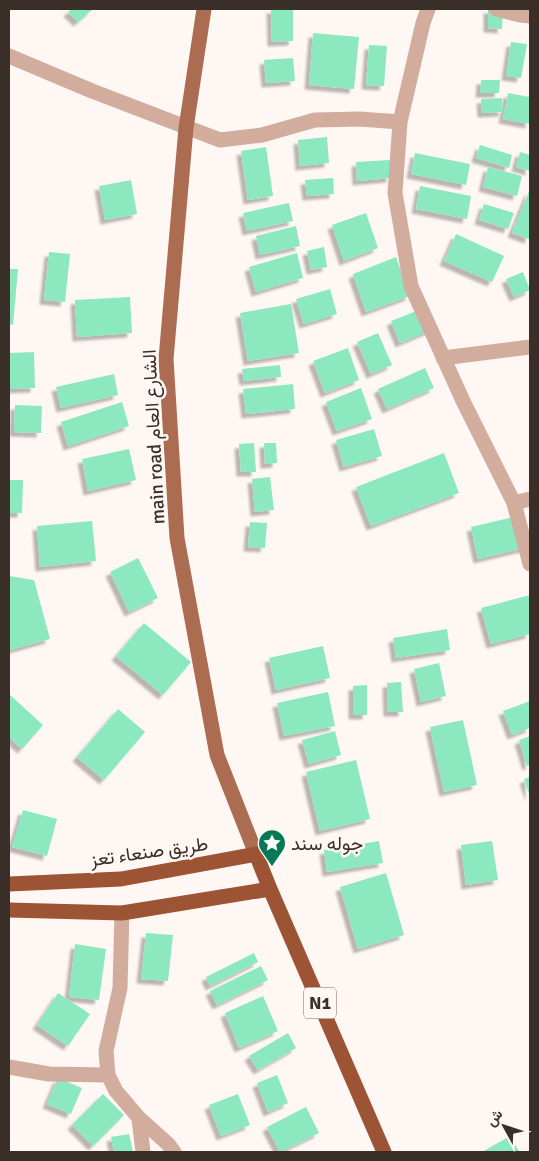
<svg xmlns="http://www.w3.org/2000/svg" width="539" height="1161" font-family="Signika,Vazirmatn,sans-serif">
<defs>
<filter id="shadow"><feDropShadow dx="-4.5" dy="4.5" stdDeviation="1" flood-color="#0004"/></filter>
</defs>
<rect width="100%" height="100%" fill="#fef7f4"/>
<path fill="#8ce8bf" filter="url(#shadow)" d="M71 9H93L78 22 68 12Z
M271 9H293V41L272 42Z
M488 9H503L502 29 488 28Z
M313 33 359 37 354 89 309 85Z
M511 42 527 44 521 78 506 76Z
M369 45 387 46 384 86 366 85Z
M293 58 295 81 266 83 264 60Z
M481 80H500L499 93H480Z
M508 93 530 97V124L503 119Z
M502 98 503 112 482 113 481 99Z
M327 137 329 163 300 166 298 140Z
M480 145 512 155 509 168 476 158Z
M266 147 273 196 248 200 241 151Z
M520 152 530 155V171L516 167Z
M415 153 470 164 466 185 411 174Z
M390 160 391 178 357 181 356 162Z
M488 167 522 176 517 196 483 187Z
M333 178 334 194 307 196 305 180Z
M131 180 137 214 105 220 99 186Z
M420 186 471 196 467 219 416 209Z
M530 189V237L529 239 512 233Z
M289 203 293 221 247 231 243 213Z
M484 204 514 213 508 229 479 220Z
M366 213 378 248 344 261 332 225Z
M296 226 300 246 260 255 256 236Z
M456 234 504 256 492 282 444 261Z
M324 247 327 267 311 270 307 251Z
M49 252 70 254 65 302 44 300Z
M297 253 303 278 256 292 249 267Z
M396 257 410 296 366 312 353 274Z
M9 269H18L13 325 9 324Z
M523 272 530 290 514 297 506 279Z
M330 289 337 314 304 324 296 299Z
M130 297 132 333 77 337 75 300Z
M291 304 299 353 248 361 240 313Z
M424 308 433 329 400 343 391 321Z
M378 333 392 365 371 374 357 342Z
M348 348 359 380 325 393 313 361Z
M34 352 35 388 9 389V353Z
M280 365 281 377 244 381 242 369Z
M425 368 434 388 387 409 378 389Z
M114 374 118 395 61 408 56 387Z
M293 384 295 409 246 414 243 389Z
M361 388 372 419 337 431 326 402Z
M122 402 129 426 68 446 61 422Z
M15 405 42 406 41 433 14 432Z
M374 429 382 456 344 467 336 440Z
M254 443 256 472H241L239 444Z
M264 443H276L277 463 265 464Z
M129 449 136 480 88 491 82 459Z
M444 453 459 493 371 526 356 487Z
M270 477 274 510 255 512 252 479Z
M9 480H23L22 513H9Z
M522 515 529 547 478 559 471 527Z
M92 521 96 561 40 567 37 526Z
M250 522 267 523 265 548 248 547Z
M138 558 158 598 129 612 110 572Z
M9 576 34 580 50 639 10 650 9 648Z
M530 595V634L491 644 481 608Z
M144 623 191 662 163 695 116 656Z
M447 629 450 650 396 658 393 638Z
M323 646 330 678 276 690 269 658Z
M439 663 446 696 421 702 414 669Z
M401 682 403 712H388L387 683Z
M367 685V715H353V686Z
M328 692 335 726 284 736 277 703Z
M9 694 43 725 22 749 9 737Z
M530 701V728L512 735 503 711Z
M118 709 145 732 104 780 77 757Z
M463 720 477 785 444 792 430 727Z
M335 731 341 755 309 764 302 740Z
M530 736V765L527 766 519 740Z
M356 760 370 819 320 831 306 772Z
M530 777V797L524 779Z
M23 810 57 819 47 856 12 847Z
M379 841 383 863 327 872 324 850Z
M492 841 498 880 466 885 461 845Z
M386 873 404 935 358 949 340 887Z
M146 933 173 935 168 981 141 979Z
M75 944 106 949 99 1000 69 997Z
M254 953 258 962 210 986 206 977Z
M261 966 268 980 217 1005 210 991Z
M58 993 90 1014 68 1046 37 1025Z
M263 996 278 1031 239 1048 225 1013Z
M288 1033 296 1048 258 1070 249 1056Z
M277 1075 288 1103 268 1112 257 1083Z
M58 1078 82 1088 71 1114 47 1104Z
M103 1094 124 1115 93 1146 72 1125Z
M238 1094 250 1125 221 1136 209 1105Z
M306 1107 319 1133 280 1152 267 1127Z
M129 1134 133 1152H114L111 1137Z
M510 1136 519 1151 517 1152H482Z"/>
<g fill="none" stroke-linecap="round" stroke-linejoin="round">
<path stroke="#d2ad9e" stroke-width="15" d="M428 9 423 23 400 122 395 193 411 286 463 401 514 503 530 564
M496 9 520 15 530 16
M9 56 92 91 220 140 262 135 315 120 360 119 400 122
M443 358 530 347
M514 503 530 499
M122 913 120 988 106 1051 108 1075 116 1091 139 1118 168 1144 174 1152
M9 1067 49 1074 108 1075
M139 1118 143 1152"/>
<path stroke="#ac6c52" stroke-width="15" d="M204 9 186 128 166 359 177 538 217 755 256 854"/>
<path stroke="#9d5435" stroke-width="15" d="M9 884 121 879 256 854 270 889 384 1152
M9 910 122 913 270 889"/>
</g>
<defs>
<g id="sight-pin" transform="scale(1.4375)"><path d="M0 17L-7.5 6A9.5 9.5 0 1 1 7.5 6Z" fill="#057955" stroke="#fef7f4"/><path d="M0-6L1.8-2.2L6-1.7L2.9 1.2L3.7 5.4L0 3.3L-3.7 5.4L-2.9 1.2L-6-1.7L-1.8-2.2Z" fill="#fff"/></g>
</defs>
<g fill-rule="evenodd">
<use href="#sight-pin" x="272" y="843"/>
</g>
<g text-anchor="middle" stroke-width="5" stroke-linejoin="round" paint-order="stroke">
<rect fill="#fef7f4" stroke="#756a65" stroke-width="1" x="304" y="987.5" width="32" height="31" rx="4"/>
<g font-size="18" font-weight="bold" fill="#3a2e28">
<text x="320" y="1009">N1</text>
</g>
<g font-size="19" fill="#3a2e28" stroke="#fef7f4">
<text transform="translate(153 437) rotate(-93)" y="7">main road الشارع العام</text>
<text transform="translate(149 851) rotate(-8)" y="7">طريق صنعاء تعز</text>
</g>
<g font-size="19" fill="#3a2e28" stroke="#fef7f4" text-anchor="start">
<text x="291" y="850">جوله سند</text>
</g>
</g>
<rect width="539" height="1161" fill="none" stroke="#3a2e28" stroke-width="20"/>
<g transform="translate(504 1126) rotate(310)" stroke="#fef7f4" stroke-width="4" paint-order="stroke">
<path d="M0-4L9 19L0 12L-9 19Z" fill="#3a2e28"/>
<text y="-8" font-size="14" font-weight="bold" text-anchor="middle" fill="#3a2e28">ش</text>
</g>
</svg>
